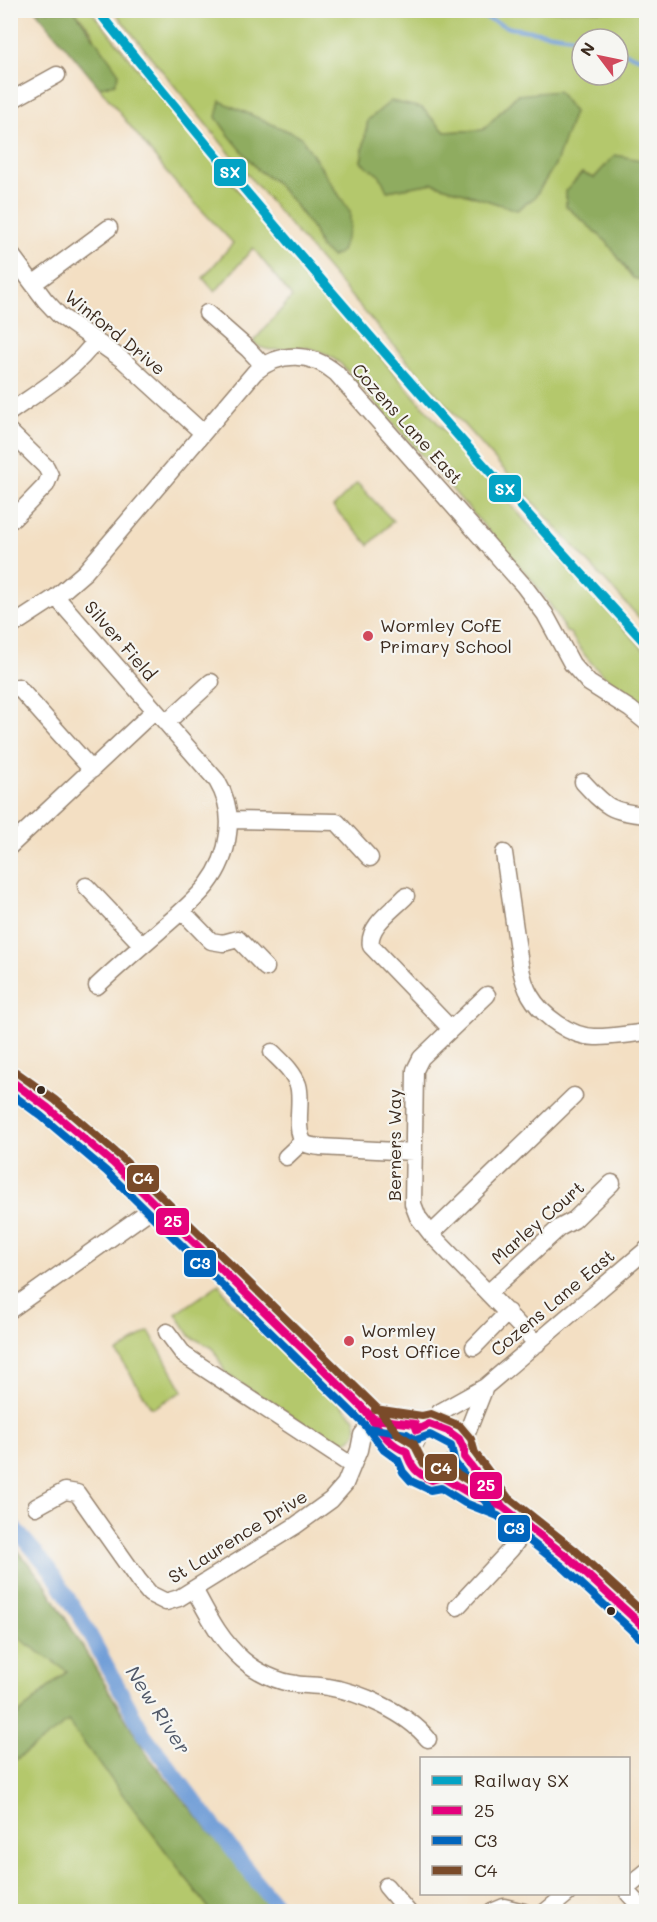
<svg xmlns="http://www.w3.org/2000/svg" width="657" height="1922" font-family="Mali,sans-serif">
<rect width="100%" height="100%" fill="#f6f6f2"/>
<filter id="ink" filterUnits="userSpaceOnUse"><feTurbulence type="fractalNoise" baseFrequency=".0167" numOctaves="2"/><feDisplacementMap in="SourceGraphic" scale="12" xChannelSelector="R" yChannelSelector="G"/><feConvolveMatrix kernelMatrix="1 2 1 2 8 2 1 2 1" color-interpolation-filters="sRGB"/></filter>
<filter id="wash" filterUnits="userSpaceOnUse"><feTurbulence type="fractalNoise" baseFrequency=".008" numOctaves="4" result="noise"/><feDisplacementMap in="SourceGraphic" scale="24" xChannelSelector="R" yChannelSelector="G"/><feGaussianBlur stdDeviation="1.35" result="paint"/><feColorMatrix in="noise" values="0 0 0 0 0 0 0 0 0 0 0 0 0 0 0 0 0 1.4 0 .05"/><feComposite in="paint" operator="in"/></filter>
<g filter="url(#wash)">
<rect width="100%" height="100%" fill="#f3dfc3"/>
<path fill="#b4c86c" stroke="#787945" stroke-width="1.5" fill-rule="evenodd" d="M75 11H91C268 231 453 446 646 652V707C614 686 590 668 570 633L566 632 556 613 532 580 341 364C330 356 321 350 308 348 289 345 268 357 253 342L292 297 253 248 215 292 203 278 233 243 173 180 99 87 114 84 92 32Z
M114 11H646V161L615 156 594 178 582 173 566 191V206L607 242 633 278 646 281V625C462 427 283 223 114 11ZM582 39H618V75H582ZM517 95 574 112 556 163 535 197 517 210 433 183 388 191 380 176 361 161 368 120 422 108 445 132 483 130ZM221 102 301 137 350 212 320 247 314 231 293 202 274 181 258 170Z
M357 483 393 521 369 545 333 507Z
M219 1284 229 1299 355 1418C361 1435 350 1442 335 1445L226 1374 213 1348 191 1337 176 1314Z
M149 1331 183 1391 155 1407H151L117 1353Z
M10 1628 26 1643 67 1671 11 1721Z
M68 1721 211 1911H11L10 1763Z"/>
<path fill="#8fac60" stroke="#656b3f" stroke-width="1.5" d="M36 11H75L119 73 115 84 99 87Z
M558 91 574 112 556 163 535 197 517 210 433 183 387 191 380 176 361 162 368 120 391 101 422 108 445 132 483 130 517 95Z
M220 101 301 137 350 212V226L342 251 332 257 320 247 314 231 293 202 274 181 258 170 228 134 216 117Z
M615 155 646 161V281L633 278 607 242 566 206V191L582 173 594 178Z
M11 1542 45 1584 148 1756 274 1911H211L68 1722 11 1763V1721L67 1671 23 1641 11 1629Z"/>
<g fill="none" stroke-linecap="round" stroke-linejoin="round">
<path stroke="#6f9dd7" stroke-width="4.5" d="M467 10 510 28 586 39
M618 50 646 60"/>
<path stroke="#6f9dd7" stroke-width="15" d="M10 1523 50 1569 82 1620 144 1734 256 1881 282 1912"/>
</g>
</g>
<g filter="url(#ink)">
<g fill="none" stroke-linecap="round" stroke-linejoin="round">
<g stroke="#978470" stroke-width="19">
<path id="minor" d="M10 101 57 75
M10 253 45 300 59 315 123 360 203 433
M33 284 109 228
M207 313 248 349 263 365
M10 412C41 390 74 371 96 340
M10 432 46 467 50 475 46 485 13 519
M56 597 217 781C227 798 231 814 228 834 223 880 192 902 159 931 138 949 117 967 97 986
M10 627 56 597 85 572 255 372C280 351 311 352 336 373L524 586 545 614 572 664 589 683 630 709 646 722
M18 687 92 770
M166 723 211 682
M583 782C606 807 611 812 646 815
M230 820 337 822 370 858
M10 846 155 710
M504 853 520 964C522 975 524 985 530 995 542 1016 571 1037 595 1037 612 1037 630 1034 646 1032
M86 886 142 945
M406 896C394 909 367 926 371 946L451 1029
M182 911 211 941 223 943 238 939 266 968
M487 995 421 1058 415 1070 413 1204 418 1217 431 1234 537 1344
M272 1052C282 1062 293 1071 298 1085 303 1101 294 1128 303 1141 306 1146 315 1146 320 1147L414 1152
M286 1157 303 1141
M431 1234 574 1096
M488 1293 559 1228 574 1220 612 1183
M10 1310 157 1205
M167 1332 184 1355 351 1465
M474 1347 508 1312
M429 1424 440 1412 485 1387 646 1250
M463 1443 485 1387
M36 1507 65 1491 77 1493 139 1581 150 1594 166 1602 179 1598 295 1526 331 1500 345 1484 359 1450 362 1435 374 1419
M194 1589C208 1615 220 1640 243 1660 257 1672 278 1682 296 1684 307 1686 318 1685 328 1687 360 1692 407 1713 428 1739
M457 1607 511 1549 528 1526
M386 1886 408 1912
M628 1887 646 1872
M628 1893 645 1912
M492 1912 504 1907 524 1912
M545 1912 567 1894"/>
</g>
<g stroke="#978470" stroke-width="28">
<path id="primary" d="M10 1080 48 1108 113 1163 374 1419C382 1430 391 1449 406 1451
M429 1424C448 1429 479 1443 456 1465 449 1472 442 1477 432 1480 415 1473 411 1469 406 1451L417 1430Z
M464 1457 501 1504
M442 1477 469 1493 503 1507 528 1526 570 1559 646 1629"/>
</g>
<use href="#minor" stroke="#fff" stroke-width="16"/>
<use href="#primary" stroke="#fff" stroke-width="26"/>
<g stroke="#f6f6f2" stroke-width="12">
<path id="bus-1" d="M10 1080 48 1108 113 1163 374 1419 415 1424 417 1430 429 1424 448 1431 459 1439 464 1450V1457L503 1507 570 1559 646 1629
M364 1410C377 1424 387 1445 406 1451 411 1467 417 1474 432 1480L442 1477 469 1493 503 1507"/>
</g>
<g stroke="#f6f6f2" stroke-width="12">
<path id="bus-2" d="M10 1093 41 1116 106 1171 366 1426 384 1450 398 1460 403 1472 411 1481 430 1490 441 1488 465 1503 498 1516 563 1567 639 1637
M373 1429 407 1434 416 1440 430 1435 451 1446 455 1463 493 1511"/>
</g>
<g stroke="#f6f6f2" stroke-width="12">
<path id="bus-3" d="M16 1072 55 1100 120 1156 381 1412 399 1435 414 1444 424 1464 433 1469 446 1467 474 1484 509 1498 576 1551 646 1615
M375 1409 422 1416 431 1414 460 1426 471 1439 475 1453 509 1499"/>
</g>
<use href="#bus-1" stroke="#e5007d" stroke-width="8"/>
<use href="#bus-2" stroke="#0065bd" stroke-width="8"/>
<use href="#bus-3" stroke="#7a4b2a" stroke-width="8"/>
<g stroke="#f6f6f2" stroke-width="14">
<path id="rail-1" d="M97 10C272 229 457 438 646 644"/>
</g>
<use href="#rail-1" stroke="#03a3c5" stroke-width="9"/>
</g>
</g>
<g fill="#d1495b" stroke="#f6f6f2" stroke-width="2">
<circle cx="368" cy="636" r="6"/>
<circle cx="349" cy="1341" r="6"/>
</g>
<g fill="#3b2a1e" stroke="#f6f6f2" stroke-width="2">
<circle cx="41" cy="1090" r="5"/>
<circle cx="611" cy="1611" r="5"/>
</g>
<g text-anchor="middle" stroke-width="4.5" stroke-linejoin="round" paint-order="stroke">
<g font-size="18" fill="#3b2a1e" stroke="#f6f6f2">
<text transform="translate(115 333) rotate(39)" y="6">Winford Drive</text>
<text transform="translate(407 424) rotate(48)" y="6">Cozens Lane East</text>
<text transform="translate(120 641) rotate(49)" y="6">Silver Field</text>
<text transform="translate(395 1145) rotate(-90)" y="6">Berners Way</text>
<text transform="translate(538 1223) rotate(-41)" y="6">Marley Court</text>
<text transform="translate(553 1303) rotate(-40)" y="6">Cozens Lane East</text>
<text transform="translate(238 1537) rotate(-32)" y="6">St Laurence Drive</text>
</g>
<g font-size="18" fill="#3b2a1e" stroke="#f6f6f2" text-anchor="start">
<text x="380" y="632">Wormley CofE<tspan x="380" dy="21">Primary School</tspan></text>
<text x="361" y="1337">Wormley<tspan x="361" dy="21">Post Office</tspan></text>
</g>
<g font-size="20" font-style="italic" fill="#505868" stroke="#f6f6f2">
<text transform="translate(158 1710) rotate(57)" y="7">New River</text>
</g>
</g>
<g stroke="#f6f6f2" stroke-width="2">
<rect x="213" y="158" width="34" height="29" rx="6" fill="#03a3c5"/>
<rect x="488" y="474" width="34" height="29" rx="6" fill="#03a3c5"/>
<rect x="126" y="1164" width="34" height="29" rx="6" fill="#7a4b2a"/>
<rect x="155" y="1207" width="35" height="29" rx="6" fill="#e5007d"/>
<rect x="183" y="1249" width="34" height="29" rx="6" fill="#0065bd"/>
<rect x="424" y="1453" width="34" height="29" rx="6" fill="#7a4b2a"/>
<rect x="469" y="1471" width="34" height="29" rx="6" fill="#e5007d"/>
<rect x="497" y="1514" width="34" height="29" rx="6" fill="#0065bd"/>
</g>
<g font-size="16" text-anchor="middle" font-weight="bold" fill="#fff">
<text x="230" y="178">SX</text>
<text x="505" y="495">SX</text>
<text x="143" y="1184">C4</text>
<text x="173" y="1227">25</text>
<text x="200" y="1269">C3</text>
<text x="441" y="1474">C4</text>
<text x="486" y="1491">25</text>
<text x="514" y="1534">C3</text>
</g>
<rect width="657" height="1922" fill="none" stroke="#f6f6f2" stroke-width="36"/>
<rect x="420" y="1757" width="210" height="138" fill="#f6f6f2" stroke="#aba49d" stroke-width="1.5"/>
<rect x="432" y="1776" width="30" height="9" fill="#03a3c5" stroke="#aba49d" stroke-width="1.5"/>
<text x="474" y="1787" font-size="18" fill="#3b2a1e">Railway SX</text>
<rect x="432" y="1806" width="30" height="9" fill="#e5007d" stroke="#aba49d" stroke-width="1.5"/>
<text x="474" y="1817" font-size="18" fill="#3b2a1e">25</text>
<rect x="432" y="1836" width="30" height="9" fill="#0065bd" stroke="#aba49d" stroke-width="1.5"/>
<text x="474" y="1847" font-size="18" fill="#3b2a1e">C3</text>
<rect x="432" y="1866" width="30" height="9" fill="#7a4b2a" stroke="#aba49d" stroke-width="1.5"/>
<text x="474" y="1877" font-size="18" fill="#3b2a1e">C4</text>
<g transform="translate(600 57) rotate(302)"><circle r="28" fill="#f6f6f2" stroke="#aba49d" stroke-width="1.5"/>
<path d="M0-4.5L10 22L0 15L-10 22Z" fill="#d1495b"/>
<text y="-9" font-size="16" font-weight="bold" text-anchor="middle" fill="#3b2a1e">N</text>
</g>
</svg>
